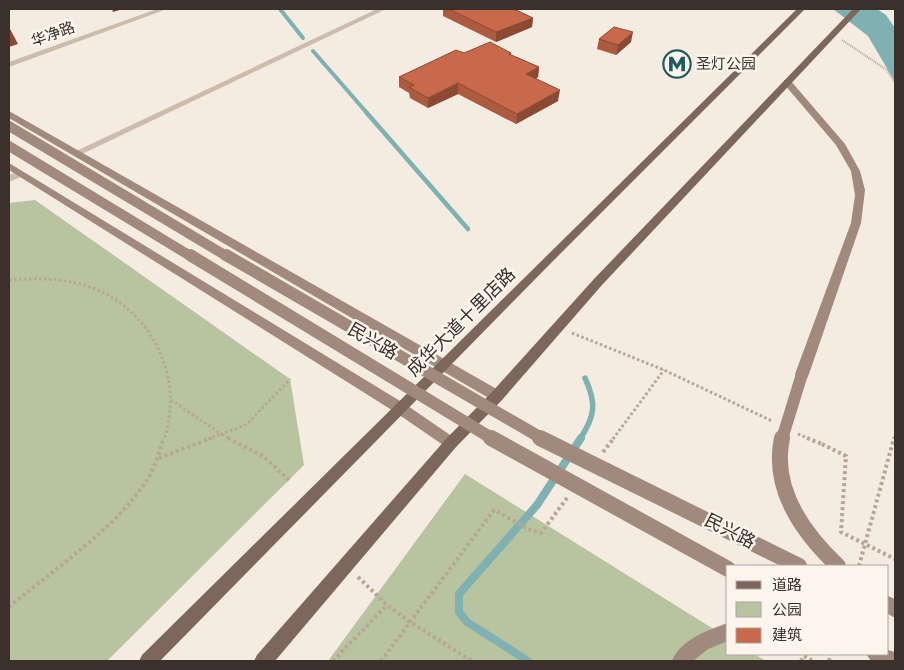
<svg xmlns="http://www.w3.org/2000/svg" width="904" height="670" font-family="Quicksand,'Noto Sans SC',sans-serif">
<rect width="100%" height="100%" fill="#f4ebe1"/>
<path fill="#b8c4a0" d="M35 200 290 379 304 465 107 661H9V203Z
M465 474 728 638V654H754L766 661H328Z"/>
<path fill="#7fb0b2" d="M833 9H877L886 15 895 28V82L868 36Z"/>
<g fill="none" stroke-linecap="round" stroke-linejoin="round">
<path stroke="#7fb0b2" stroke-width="4" d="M280 9 303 38
M313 51 367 113"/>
<path stroke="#7fb0b2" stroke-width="4.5" d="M366 112 468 229"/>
<path stroke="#7fb0b2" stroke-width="5.5" d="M580 439C595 416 597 404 585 378"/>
<path stroke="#7fb0b2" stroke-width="8" d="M528 661 467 622 459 612V594L537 505 581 438"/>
<path stroke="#b9a596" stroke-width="2" stroke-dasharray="1 1" stroke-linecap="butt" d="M842 40 887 70 895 83"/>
<path stroke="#b9a596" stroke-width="3" stroke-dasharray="2.5 2.5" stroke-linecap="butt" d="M9 280C35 278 59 278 84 285 149 304 186 375 164 439
M572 333 664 370 772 421
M171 400 221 434 246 425 290 379
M798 434 810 439
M208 439 221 434 230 439
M613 439 664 370
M894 439 895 434"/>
<path stroke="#b9a596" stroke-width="4" stroke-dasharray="3 3" stroke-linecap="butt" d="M228 438 263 456 289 480
M807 438 822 444
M603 452 614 438
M159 458 212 438
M859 566 894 438
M358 577 387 605 410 622 472 661
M9 607C54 569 118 527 149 477 156 464 159 451 164 438
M333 661 387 605
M381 661 494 510 530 530 541 533 567 498
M801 661 804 656 813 661
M829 661 831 654"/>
<path fill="#cdbbac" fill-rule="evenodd" d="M157 9H167L9 67V62Z
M377 9H386L80 155 77 156 72 153Z
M20 171 23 172V176L9 182V175Z"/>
<path fill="#a18a7d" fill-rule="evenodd" d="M784 80H790L845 144 860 171 865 190 861 223 809 374 807 378 802 379 797 378 795 374 851 223 855 195 851 171 836 145 784 84Z
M9 111 502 392 504 396 502 400 497 402 492 400 9 118Z
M9 163 405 404 456 439 458 443 456 447 451 449 446 447 395 412 9 170Z
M888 596 895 599V618L888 614Z
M728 623V641L708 649 693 661H672C680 640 708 630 728 623Z
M888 650 895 652V661H871L866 654H888Z"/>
<path fill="#7d675c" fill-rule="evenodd" d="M797 9H805L551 263 160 661H139L142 655Z
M853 9H861L602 285 502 400 456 447 275 661H254L257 655 446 439 492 392 594 279Z"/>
<path stroke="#b9a596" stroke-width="4" stroke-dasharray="3 3" stroke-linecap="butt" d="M822 444 846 456 841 532 895 559"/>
<path stroke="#a18a7d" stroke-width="10" d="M9 126 228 257
M9 146 192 257"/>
<path stroke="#a18a7d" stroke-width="12" d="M190 255 493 439
M226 255 543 439
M782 439 802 374"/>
<path stroke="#a18a7d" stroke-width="16" d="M491 438 728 569
M540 438 799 566
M782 438C771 489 803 533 838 566"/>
</g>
<path fill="#ac5a40" d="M443 9H514L533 18 532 27 496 42 443 16Z
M599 39 631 42 616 55 597 49Z
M464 53H511V55L539 67 538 77 536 79 558 101 516 124 458 94 428 108 410 98 409 93 399 87V77Z"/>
<path fill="#8c4a34" d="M112 9H123L113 12Z
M533 18 532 27 496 42V32Z
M9 27 18 44 9 47Z
M633 32 631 42 616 55 618 45Z
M539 67 538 77 525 85 526 74Z
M458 83V94L428 108V98Z
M560 90 558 101 516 124 517 114Z"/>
<path fill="#c8694b" stroke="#8c4a34" d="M449 9H514L533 18 496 32Z
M614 27 633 32 618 45 599 39Z
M490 42 511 53 509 54 539 67 526 74 560 90 517 114 458 83 428 98 409 87 414 85 399 77 456 50 464 53Z"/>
<defs>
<g id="metro-ring" transform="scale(1.4375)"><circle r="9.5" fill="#fbf5ee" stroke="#1f5a5e" stroke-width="1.5"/><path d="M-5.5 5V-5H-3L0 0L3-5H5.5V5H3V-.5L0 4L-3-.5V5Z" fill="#1f5a5e"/></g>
</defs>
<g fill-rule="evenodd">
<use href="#metro-ring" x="677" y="64"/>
</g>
<g text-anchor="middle" stroke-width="5" stroke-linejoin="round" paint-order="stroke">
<g font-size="15" fill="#3b302b" stroke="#fbf5ee">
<text transform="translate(53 34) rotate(-20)" y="5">华净路</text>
</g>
<g font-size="15" fill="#3b302b" stroke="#fbf5ee" text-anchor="start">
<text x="696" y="69">圣灯公园</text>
</g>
<g font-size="18" fill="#3b302b" stroke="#fbf5ee">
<text transform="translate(461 322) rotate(-45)" y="6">成华大道十里店路</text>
<text transform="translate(373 341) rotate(30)" y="6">民兴路</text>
<text transform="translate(730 531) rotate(27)" y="6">民兴路</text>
</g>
</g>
<rect width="904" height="670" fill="none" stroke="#3b302b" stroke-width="20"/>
<rect x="726" y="565" width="162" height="90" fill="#fbf5ee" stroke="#aea6a0"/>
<rect x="736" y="581" width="25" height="8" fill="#7d675c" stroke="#aea6a0"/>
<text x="772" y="590" font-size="15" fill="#3b302b">道路</text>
<rect x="736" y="602" width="25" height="15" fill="#b8c4a0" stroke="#aea6a0"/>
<text x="772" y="615" font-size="15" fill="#3b302b">公园</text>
<rect x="736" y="628" width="25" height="15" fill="#c8694b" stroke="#aea6a0"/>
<text x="772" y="640" font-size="15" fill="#3b302b">建筑</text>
</svg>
